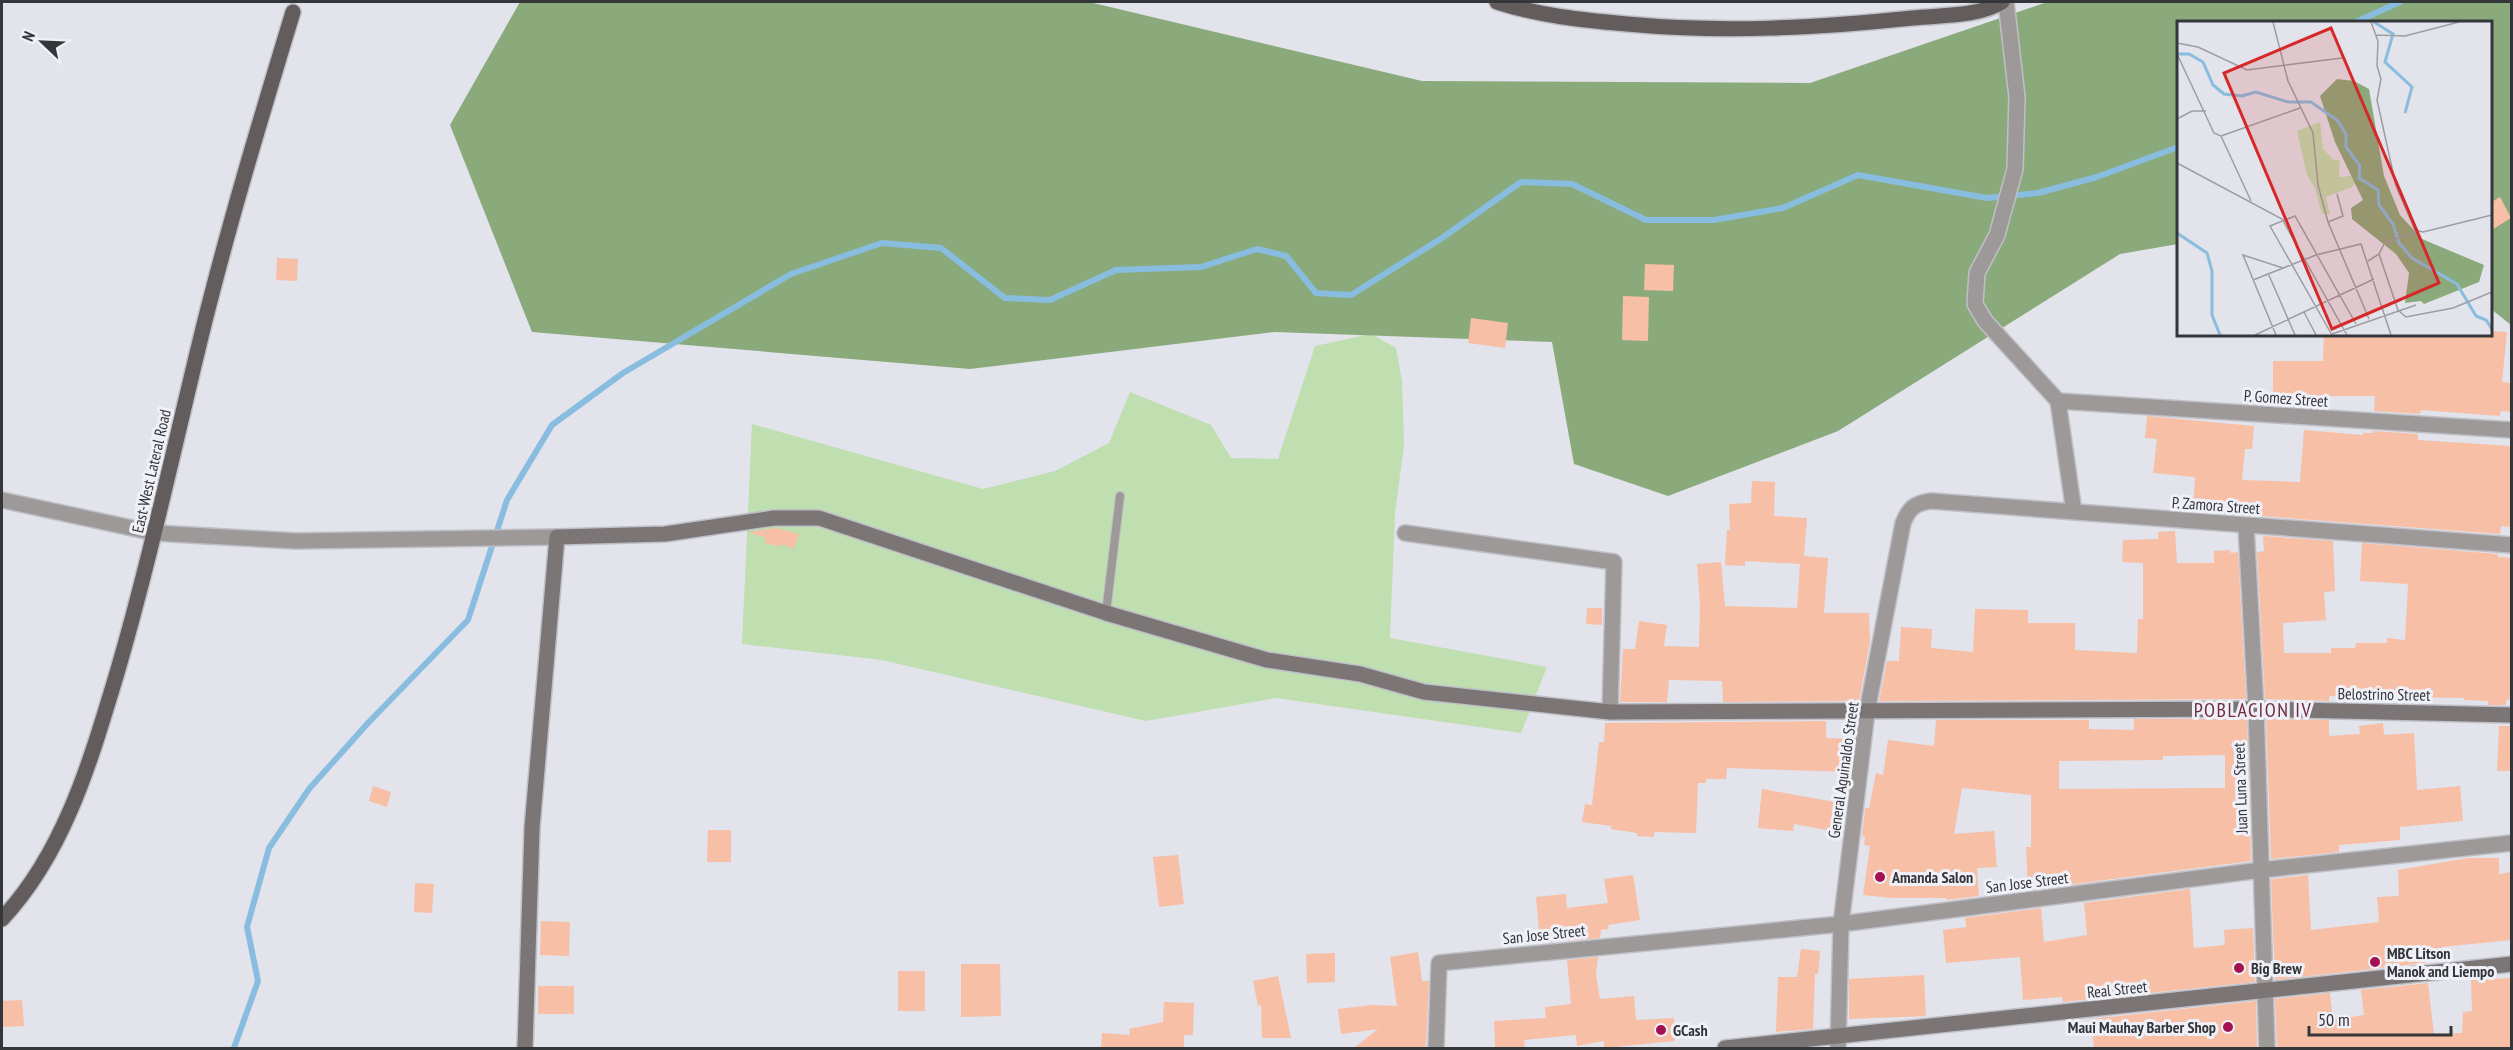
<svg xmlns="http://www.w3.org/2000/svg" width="2513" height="1050" font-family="'PT Sans Narrow',sans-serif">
<rect width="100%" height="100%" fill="#e2e3eb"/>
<path fill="#bfdfb0" d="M1371 334 1396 348 1402 381 1404 445 1395 513 1390 638 1547 667 1521 733 1276 698 1146 721 882 660 742 644 752 424 983 489 1055 471 1109 443 1130 392 1211 425 1231 458 1278 459 1315 346Z"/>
<path fill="#8baa7c" d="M520 2H1089L1422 81 1810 83 2047 2H2511V325L2491 309 2490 22H2178V244L2120 254 1838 431 1668 496 1574 464 1552 342 1275 332 970 369 532 332 450 125Z"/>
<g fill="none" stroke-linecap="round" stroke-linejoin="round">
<path stroke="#89bde0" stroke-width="6" d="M2356 22 2400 2
M234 1048 258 981 247 927 269 848 309 789 368 723 468 620 507 500 552 425 623 373 791 274 882 243 941 248 1005 298 1050 300 1116 270 1201 267 1257 249 1286 256 1316 293 1351 295 1442 238 1521 182 1572 184 1646 220H1714L1783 208 1858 175 1987 198 2038 193 2097 177 2178 147"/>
</g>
<path fill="#f7bfa5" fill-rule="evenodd" d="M2500 197 2511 218 2490 231V203Z
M277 258 298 259 297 281 276 280Z
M1645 264 1674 265 1673 291 1644 290Z
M1623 296 1649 297 1648 341 1622 340Z
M1471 318 1508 323 1505 348 1468 343Z
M2490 331 2507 332 2502 382 2511 383V412L2501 411 2500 416 2421 410 2420 414 2374 411 2375 396H2320V401L2273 400V361H2323L2324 334H2490Z
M2147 416 2254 426 2252 449H2245L2242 480 2300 482 2304 430 2363 435V433H2373V431L2418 434V440L2511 446V527L2501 526 2500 534 2193 511 2195 477 2153 473 2157 439 2145 438Z
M1752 481 1775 482 1774 516 1807 518 1804 556 1828 558 1824 613H1869L1870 642 1859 701 1723 702 1722 681 1669 680 1667 702H1620L1623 649H1635L1639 621 1667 625 1664 646 1699 647 1700 605 1697 564 1721 562 1725 606 1797 608 1800 564 1745 561V566L1725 565 1727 530H1730L1729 504 1751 503Z
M776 528 799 534 794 549 782 544 781 547 764 543 766 538 748 532Z
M2175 531 2177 563H2214V551L2230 550V553L2238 552 2246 699 1879 701 1887 661H1899L1901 627 1932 629 1931 648 1973 652 1975 609 2028 610V623H2075V650L2137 653 2138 619H2143V563L2122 562 2123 540 2158 539V532Z
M2263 536 2333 541 2335 591 2324 592 2326 620 2283 623 2284 653H2331V648H2355L2356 643H2387V638L2405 640 2408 584 2360 581 2362 543 2498 554V557L2511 558V700L2507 699 2506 705H2488V701L2464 700V698L2329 696V701L2265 699 2257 552 2264 551Z
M1587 608H1602V625L1586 624Z
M2134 719H2247L2251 861 2028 890 2026 847H2031V795L1962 788 1954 834 1994 831 1997 867 1977 868 1979 896 1947 900 1946 898H1892L1863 895 1870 846 1864 845 1865 837 1862 836 1865 808H1869L1876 773 1883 775 1888 740 1934 746 1936 720H2089V729L2134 730ZM2225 755V788L2059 789V761L2163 760V756Z
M2266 719 2329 720V736L2360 734 2359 726 2383 723 2384 735 2414 733 2417 790 2460 786 2463 821 2400 827V840L2339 845V852L2271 859Z
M1826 721V738L1854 739 1850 772 1727 768 1726 779H1706V783H1698L1696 833 1654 832V837L1637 836V833L1611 829V826L1582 822 1585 804 1592 805 1599 742H1604L1605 723Z
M2499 726H2511V771H2497Z
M373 786 391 792 387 807 369 801Z
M1762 789 1846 804 1842 833 1794 824 1793 831 1758 828Z
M708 830H731V862H707Z
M1178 855 1184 904 1159 907 1153 857Z
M2468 858H2499V874L2511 872V940L2442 947V953L2424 955 2425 963 2275 980 2271 879 2308 875 2311 930 2379 922 2377 897 2399 896 2398 870Z
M1633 875 1640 920 1608 925 1609 929 1601 930 1600 938 1540 943 1536 897 1566 894 1567 908 1608 903 1604 879Z
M415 883 434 884 432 913 414 912Z
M2190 889 2194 948 2225 945 2224 930 2253 928 2255 982 2063 1002 2062 997 2023 1000 2020 957 1946 963 1943 930 1966 927 1965 918 2041 908 2044 942 2087 935 2084 903Z
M541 921 570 922 569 956 540 955Z
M1801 949 1820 951 1818 974H1815L1813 1029 1776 1032 1778 977H1797Z
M1418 952 1422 981H1429L1426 1048H1354L1378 1029 1341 1034 1338 1009 1372 1005 1397 1006 1390 957Z
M1335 953V982L1307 983 1306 954Z
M1598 957 1596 974 1600 999 1634 996 1636 1020 1674 1018 1675 1041 1604 1048V1041L1577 1046 1576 1035 1524 1040 1525 1048H1495L1494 1021 1546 1018 1545 1007 1571 1004 1567 960Z
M961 964H1000L1001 1016 961 1017Z
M898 971H925V1011H898Z
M1924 975 1926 1016 1849 1019V979Z
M1278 976 1291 1038H1262L1261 1005 1258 1006 1253 981Z
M2511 978V1048H2277L2275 999 2330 993 2333 1020 2364 1015 2361 990 2428 983 2434 1034 2462 1033 2463 1012 2472 1011 2471 980Z
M538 986H574V1014H538Z
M22 1000 24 1026 2 1027V1001Z
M2256 1001 2257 1048H2094L2091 1019Z
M1164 1002 1194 1003 1193 1035H1184V1048H1101L1102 1033 1130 1035 1129 1029 1163 1022Z"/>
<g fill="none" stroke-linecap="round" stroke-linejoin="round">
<g stroke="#bfc0c7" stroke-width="10">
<path id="lane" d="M1106 613 1120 496"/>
</g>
<g stroke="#bfc0c7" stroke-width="18">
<path id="street" d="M2006 2 2017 97 2015 169 1997 235 1977 273 1975 304 1985 321 2058 401 2074 512
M2058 401 2512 430
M2 500 155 533 296 541 557 537
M2246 526 2256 709 2267 1048
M1405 533 1614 562 1610 712
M1436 1048 1439 963 1841 924 2261 870 2512 843
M1838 1048 1841 924 1867 712 1903 523C1909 508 1915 503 1931 501L2512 545"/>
</g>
<g stroke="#bfc0c7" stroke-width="18">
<path id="secondary" d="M525 1048 532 828 557 537 665 534 774 518H819L1106 613 1267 660 1360 674 1424 692 1610 712 2256 709 2512 715
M1725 1048 2512 964"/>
</g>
<g stroke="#bfc0c7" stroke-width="18">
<path id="primary" d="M1497 2C1540 16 1582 20 1627 24 1724 33 1816 28 1913 18 1940 15 1978 17 2002 2
M2 919C65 852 91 759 117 673 149 563 173 452 200 341 227 230 260 121 293 12"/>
</g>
<use href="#lane" stroke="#9d9999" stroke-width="8"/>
<use href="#street" stroke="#9d9999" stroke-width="15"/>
<use href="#secondary" stroke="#7b7576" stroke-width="15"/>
<use href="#primary" stroke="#635c5c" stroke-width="15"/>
</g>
<g fill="#a41050" stroke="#eff0f8" stroke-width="2">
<circle cx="1880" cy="877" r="6"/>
<circle cx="2375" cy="962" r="6"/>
<circle cx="2239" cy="968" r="6"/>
<circle cx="2228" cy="1027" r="6"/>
<circle cx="1661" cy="1030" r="6"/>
</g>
<g text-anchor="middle" stroke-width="6" stroke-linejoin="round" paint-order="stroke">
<g font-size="16" fill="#353639" stroke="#eff0f8">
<text transform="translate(2286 398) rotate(4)" y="6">P. Gomez Street</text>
<text transform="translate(151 471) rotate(-77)" y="6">East-West Lateral Road</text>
<text transform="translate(2216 505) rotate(4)" y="6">P. Zamora Street</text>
<text transform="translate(2384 694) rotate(1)" y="6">Belostrino Street</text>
<text transform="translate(1843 770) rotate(-82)" y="6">General Aguinaldo Street</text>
<text transform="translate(2240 788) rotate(-92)" y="6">Juan Luna Street</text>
<text transform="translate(2027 882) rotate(-7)" y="6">San Jose Street</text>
<text transform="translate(1544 934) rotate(-6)" y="6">San Jose Street</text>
<text transform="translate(2117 989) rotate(-6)" y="6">Real Street</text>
</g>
<g font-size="16" font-weight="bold" fill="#353639" stroke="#eff0f8" text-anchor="start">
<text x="1892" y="883">Amanda Salon</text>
<text x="2387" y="959">MBC Litson<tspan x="2387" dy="18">Manok and Liempo</tspan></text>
<text x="2251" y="974">Big Brew</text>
<text x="2216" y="1033" text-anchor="end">Maui Mauhay Barber Shop</text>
<text x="1673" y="1036">GCash</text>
</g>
<g font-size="20" letter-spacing="1.5" fill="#712c41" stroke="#eff0f8">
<text x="2253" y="717">POBLACION IV</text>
</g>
</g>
<g transform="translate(2177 21)">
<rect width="315" height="315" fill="#e2e3eb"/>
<path d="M143 101 146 128 157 139H163L162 156 175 155 179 161 175 166 149 176 153 193H145L138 167 130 154 120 110Z" fill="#bfdfb0"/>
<path d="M160 58 177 60 192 68 207 155 223 194 245 218 307 244 302 261 247 283 244 280 228 282 232 252 219 233 175 198 174 187 186 179 158 121 143 75Z" fill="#8baa7c"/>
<path fill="none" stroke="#89bde0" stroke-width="3" d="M197 1 216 13 208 41 235 66 228 92M0 33H12L26 41 36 64 47 73 65 75 79 71 111 81H134L160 99 169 113V126L183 145 182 157 201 169 202 184 216 203 222 222 235 237 280 263 299 295 309 299 315 308M0 212 30 232 35 250V294L43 314"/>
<path fill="none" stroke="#9d9ea4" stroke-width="1.5" d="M96 1 111 60 136 112 141 164 151 201 192 298M194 1 201 20 200 45M199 14 228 15 282 1M0 22 21 26 70 49 165 37M0 33 37 112 44 115 74 180M200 45 204 58 200 79 219 165 238 209 246 211 315 194M0 98 15 90H29M44 115 123 87M0 142 105 198 170 314M151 201 166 195 160 173M202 233 221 289 229 296 276 287 315 271M191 240 202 233 208 221 240 211M91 252 118 314M76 259 139 234 184 223 214 314M127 291 139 314M155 313 239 284M78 314 197 258M99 314 66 234 106 247M155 314 93 205 118 195 179 303"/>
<path fill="#d62828" fill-opacity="0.15" stroke="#d62828" stroke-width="3" d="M154 7 262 262 155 308 47 52Z"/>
<rect width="315" height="315" fill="none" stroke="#353639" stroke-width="3"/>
</g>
<rect width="2513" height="1050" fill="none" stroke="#353639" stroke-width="6"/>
<g transform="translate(42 42) rotate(293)" stroke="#eff0f8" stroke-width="4.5" paint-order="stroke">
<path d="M0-4.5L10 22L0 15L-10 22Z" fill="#353639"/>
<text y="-9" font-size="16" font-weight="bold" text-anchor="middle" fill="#353639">N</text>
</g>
<path d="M2309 1026v9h142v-9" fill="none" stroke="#353639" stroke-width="3"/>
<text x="2318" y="1026" font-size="18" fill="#353639" stroke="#eff0f8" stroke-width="4.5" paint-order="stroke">50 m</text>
</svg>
